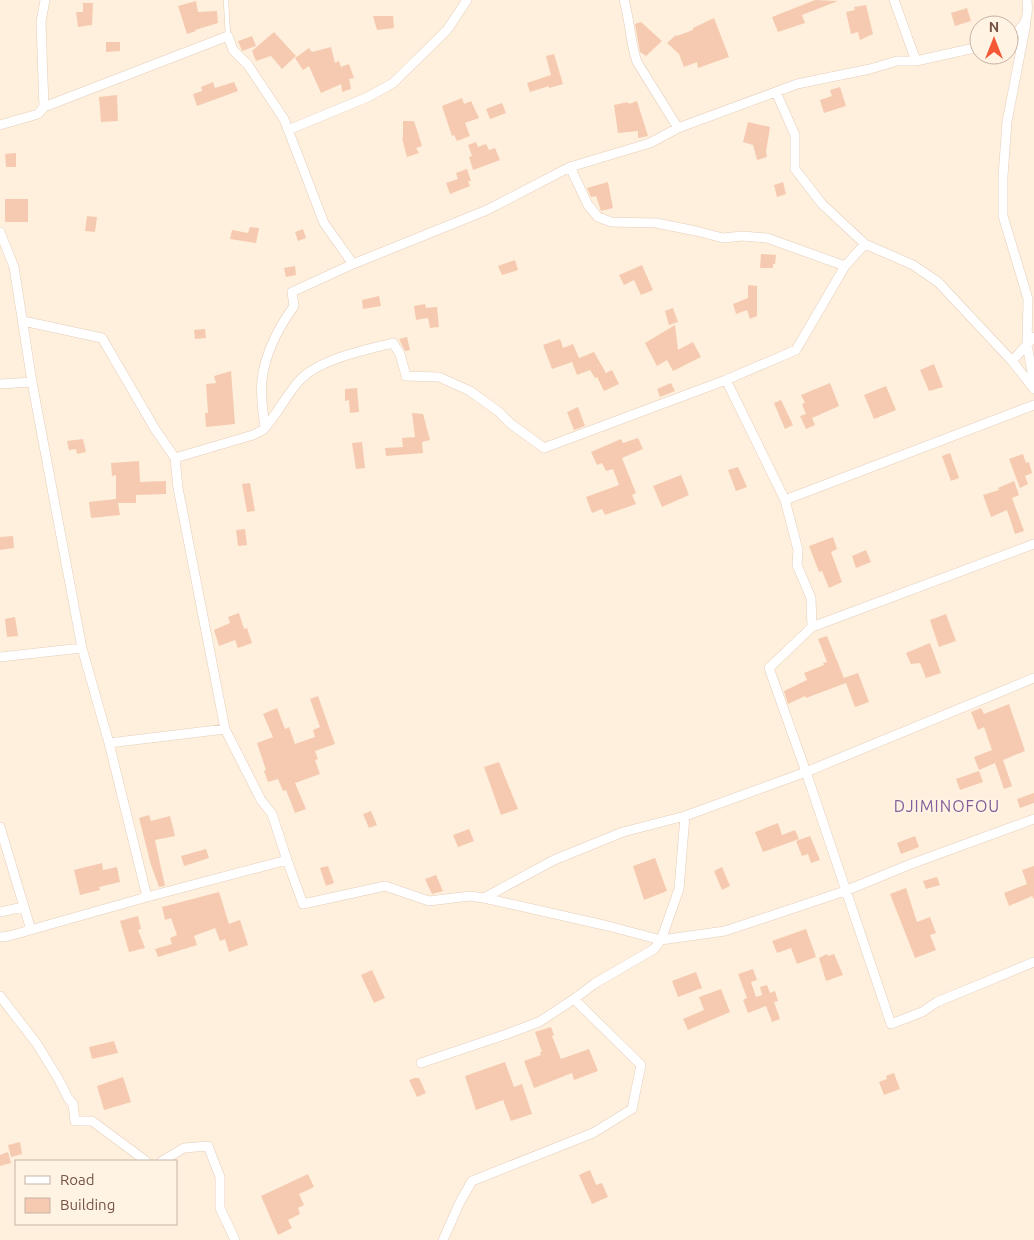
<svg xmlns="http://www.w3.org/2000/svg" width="1034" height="1240" font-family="Ubuntu,sans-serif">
<rect width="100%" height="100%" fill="#fef0dc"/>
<path fill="#f6cab1" d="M815 0 838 1 802 15 805 23 778 32 772 17Z
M196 1 198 12 217 11 218 23 195 30 196 31 187 34 178 6Z
M83 3H93L92 25 78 27 76 12H83Z
M866 5 873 34 860 40 858 32 851 34 846 12 855 10 854 7Z
M967 8 971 21 955 26 951 13Z
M373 16H393L394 28 377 30Z
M714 18 729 57 698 68 697 62 684 67 679 54 667 43 676 35 677 36 693 30V28Z
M641 22 662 41 646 56 640 52 635 24Z
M274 32 296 56 282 69 271 56 256 61 252 51Z
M252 36 256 46 242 51 238 41Z
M106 42H120V51L106 52Z
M331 47 335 63 339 61 341 67 349 64 354 78 349 79 351 89 342 92 341 84 321 93 309 66 303 70 295 58 309 48 312 52Z
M554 54 563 84 549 88V86L530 92 527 83 551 75 546 56Z
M213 82 215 88 234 82 238 91 197 106 193 94 202 91 201 87Z
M840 87 846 106 824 113 820 100 832 96 830 90Z
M117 95 118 121 101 122 99 97Z
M462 98 464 104 471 101 479 118 465 123 470 136 457 141 454 135 452 136 442 106Z
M637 101 648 136 638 138V131L618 133 614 105 628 102 629 104Z
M502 103 506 113 490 119 486 109Z
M403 121H414L422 146 416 148 419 153 407 157 402 138H403Z
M748 122 770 127 766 152 767 157 757 160 753 145 743 142Z
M476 142 478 147 486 144 489 150 495 148 500 160 473 170 469 157 472 156 468 145Z
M16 153V167H6L5 154Z
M467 169 471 181H468L470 186 450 194 446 183 458 179 456 173Z
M608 182 613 208 601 211 596 196 591 197 587 188Z
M783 182 786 194 777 197 774 185Z
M5 199H28V222H5Z
M87 216 97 217 95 232 85 231Z
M250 227 259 228 256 243 230 239 232 230 248 233Z
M303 229 306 238 298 241 295 232Z
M761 254 776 255 775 264H773V268H760Z
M515 260 518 270 502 275 498 266Z
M642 265 653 290 641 295 634 280 624 285 619 275Z
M295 266 296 275 286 277 284 268Z
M748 285 757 286V316L750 319 747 310 736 314 733 304 748 298Z
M379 296 381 306 363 309 362 300Z
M425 304 426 308 437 307 439 327 430 328 428 318 416 320 414 306Z
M673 308 678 322 669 325 665 311Z
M675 325 678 350 693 342 701 357 673 371 667 360 657 366 645 343Z
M205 329 206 338 195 339 194 330Z
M407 337 410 350 405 351 399 339Z
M560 339 563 348 573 344 579 358 594 352 606 373 612 370 619 384 604 391 597 377 595 378 590 370 577 375 572 362 552 369 543 345Z
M934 364 943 387 929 391 920 370Z
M231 371 235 424 206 427 205 413H208L206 384 216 383 214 376Z
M671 383 675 391 660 397 657 389Z
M830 383 839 406 812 418 815 425 806 429 800 416 806 414 802 404 805 403 801 395Z
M886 386 896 410 874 419 864 395Z
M357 388 359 412 350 413 349 400 345 401V389Z
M781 400 793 425 785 429 774 403Z
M578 407 585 426 574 430 567 412Z
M412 413 423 414 430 440 422 442 423 453 386 456 385 448 403 447 402 438 415 437Z
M638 438 643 449 622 458 636 493 632 495 636 504 605 515 602 509 592 513 586 497 619 485 613 469 606 471 602 463 597 465 591 452 621 439 623 443Z
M83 439 86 452 77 454 76 449 69 450 67 441Z
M362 442 365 468 356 469 352 443Z
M950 453 959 478 951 481 942 456Z
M1023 454 1026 463 1029 462 1032 473 1025 476 1028 484 1020 488 1009 459Z
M139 461 140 482 166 481V494L136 495V503H118L120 515 91 518 89 502 116 499V475L112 476 111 463Z
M738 467 747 487 736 491 728 470Z
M681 475 689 495 662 507 653 486Z
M1014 481 1019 495 1012 498 1024 531 1015 534 1007 510 991 517 983 495 999 490 998 488Z
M250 483 255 511 247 512 242 484Z
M245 529 247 545 238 546 236 530Z
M13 536 14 548 0 550V537Z
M833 537 837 549 831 552 842 582 829 588 822 571 819 572 809 546Z
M866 550 871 562 856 568 852 556Z
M239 613 244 629 247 628 252 643 238 648 235 640 219 646 214 630 230 623 228 617Z
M946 614 956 641 939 647 930 620Z
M15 617 18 636 7 637 5 619Z
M827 636 844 678 858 673 869 702 855 707 846 683 806 698 805 696 788 704 784 691 807 680 804 673 824 665 823 663 827 662 818 639Z
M930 643 941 673 926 678 920 663 911 664 906 653Z
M318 696 335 744 315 751 318 759 315 760 320 774 295 783 306 809 295 813 286 790 283 791 278 779 268 782 264 771 266 770 257 743 273 737 263 714 277 708 285 729 289 727 295 744 315 737 313 730 320 727 310 699Z
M1009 704 1025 751 1003 760 1012 786 1004 789 995 763 979 770 974 757 992 750 984 727 978 730 971 712 981 708 984 714Z
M499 762 518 809 501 815 484 767Z
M979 771 983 782 960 790 956 779Z
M1034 793V803L1020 808 1017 799Z
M371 811 377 825 369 828 363 814Z
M149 815 151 821 170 816 175 836 155 840 165 886 159 887 151 865 139 818Z
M778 823 782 835 795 830 799 839 763 852 755 832Z
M469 829 474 841 458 847 453 835Z
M810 836 820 860 811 863 808 854 802 856 796 841Z
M915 836 919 847 901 854 897 843Z
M206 849 209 858 184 866 181 856Z
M655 858 667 891 644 900 633 866Z
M102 863 103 870 117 867 120 882 99 887 100 890 80 895 74 870Z
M328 866 334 883 326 886 320 868Z
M1034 866V899L1032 896 1009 906 1004 893 1027 884 1022 870Z
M722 867 730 886 722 890 714 871Z
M436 875 443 891 432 894 425 879Z
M937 877 940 885 926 889 923 881Z
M906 888 917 922 930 917 936 933 930 935 936 950 915 958 890 894Z
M219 892 229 924 240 920 248 945 229 952 225 939 220 941 215 928 194 936 197 945 158 957 155 949 172 944 170 938 177 935 171 918 165 920 162 907Z
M138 916 141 929 138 930 145 948 129 952 120 921Z
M806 929 816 957 797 964 791 948 777 953 772 941Z
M827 954 828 956 834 954 843 975 826 981 819 958Z
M753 969 757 980 751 982 756 997 762 995 760 987 767 985 770 993 775 991 778 1001 774 1002 780 1019 772 1022 766 1006 748 1013 743 1000 747 998 738 974Z
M372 970 385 998 374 1003 361 975Z
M696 972 702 988 678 997 672 981Z
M721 989 730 1012 688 1030 683 1019 704 1010 699 997Z
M551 1027 554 1035 552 1036 561 1059 589 1049 598 1071 574 1080 572 1073 534 1088 524 1061 541 1055 540 1052H542L535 1032Z
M114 1041 118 1053 92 1059 89 1047Z
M505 1062 514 1087 522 1084 532 1114 511 1121 503 1100 476 1110 465 1076Z
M894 1073 900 1089 884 1095 879 1082 887 1079 886 1076Z
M123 1077 131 1102 104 1110 97 1086Z
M415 1078H419L426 1093 417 1097 409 1080Z
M20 1142 22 1154 11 1157 8 1145Z
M8 1152 11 1163 0 1166V1155Z
M590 1170 596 1185 602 1183 608 1197 592 1204 579 1175Z
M308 1174 314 1187 299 1194 304 1205 298 1208 300 1214 288 1220 292 1228 278 1235 261 1196Z"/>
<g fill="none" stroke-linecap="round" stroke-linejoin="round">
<g stroke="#e5cdbb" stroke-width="5.5">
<path id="service" d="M226 0 228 36"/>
</g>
<g stroke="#e5cdbb" stroke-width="10">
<path id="minor" d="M624 0C630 20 630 42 637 62L678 128
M894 0 916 61
M1026 23 1007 122 1003 176V216L1028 299 1027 344 1034 384
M1009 38C1025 26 1029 21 1027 0
M776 92 795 135V169L822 204 865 244 913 265 938 282 1012 361 1034 389
M44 107 228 36 233 50 248 65 284 119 324 223 353 264
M0 125 38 114 44 107 41 22 45 0
M288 130 368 97 393 83 447 30 467 0
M570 167 588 205 598 217 611 222 656 223 696 231 723 238 742 236 767 238 845 266
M0 232 14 267 32 382 82 648 109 743 225 729 261 800 272 814 287 860
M23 321 102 338 155 429 175 458
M1012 361 1034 337
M0 384 32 382
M265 427C263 412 260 396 262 380 265 353 279 327 294 306L292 292 353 264 487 210 570 167 650 143 678 128 797 84 870 69 897 61H916L979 47
M785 500 1034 405
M812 627 1034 544
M0 657 82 648
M1034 678 806 772 891 1024 922 1012 937 1002 1034 962
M225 729 178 488 175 458 253 435 263 430C277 415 286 395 300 380 319 359 366 350 393 343L400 354 406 376 439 377 470 391 499 412 511 424 544 448 726 380 796 350 845 266 865 244
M109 743 147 897
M0 827 31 930
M484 898 554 860 623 832 685 816 806 772 769 668 812 627 811 598 797 565 798 550 785 500 726 380
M0 912 23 907
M0 937 9 936 147 897 287 860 303 904 385 886 429 901 470 896 484 898 608 926 661 940 725 931 845 891 911 864 1034 819
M0 996 37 1044 59 1080 68 1098 73 1104 75 1121H92L146 1161
M421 1063 507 1034 539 1022 574 999 594 984 654 949 661 940 679 889 685 816
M162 1161 184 1148 208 1146 220 1177V1208L235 1240
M443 1240 460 1202 472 1181 593 1133 632 1109 641 1065 574 999"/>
</g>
<use href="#service" stroke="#fff" stroke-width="4.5"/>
<use href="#minor" stroke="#fff" stroke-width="9"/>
</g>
<g text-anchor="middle" stroke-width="4" stroke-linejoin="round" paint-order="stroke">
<g font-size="16" letter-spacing="1" fill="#835e99" stroke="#fff3e4">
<text x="947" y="812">DJIMINOFOU</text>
</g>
</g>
<rect x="15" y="1160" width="162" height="65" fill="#fff3e4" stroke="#c8b3a4"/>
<rect x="25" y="1176" width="25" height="8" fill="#ffffff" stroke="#c8b3a4"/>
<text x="60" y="1185" font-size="15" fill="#755343">Road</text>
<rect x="25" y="1198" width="25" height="15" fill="#f6cab1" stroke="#c8b3a4"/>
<text x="60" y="1210" font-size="15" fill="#755343">Building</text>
<g transform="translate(994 40)"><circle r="24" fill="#fff3e4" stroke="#c8b3a4"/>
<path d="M0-4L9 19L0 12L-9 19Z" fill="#f55834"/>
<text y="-8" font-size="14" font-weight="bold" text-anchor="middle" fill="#755343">N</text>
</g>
</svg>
